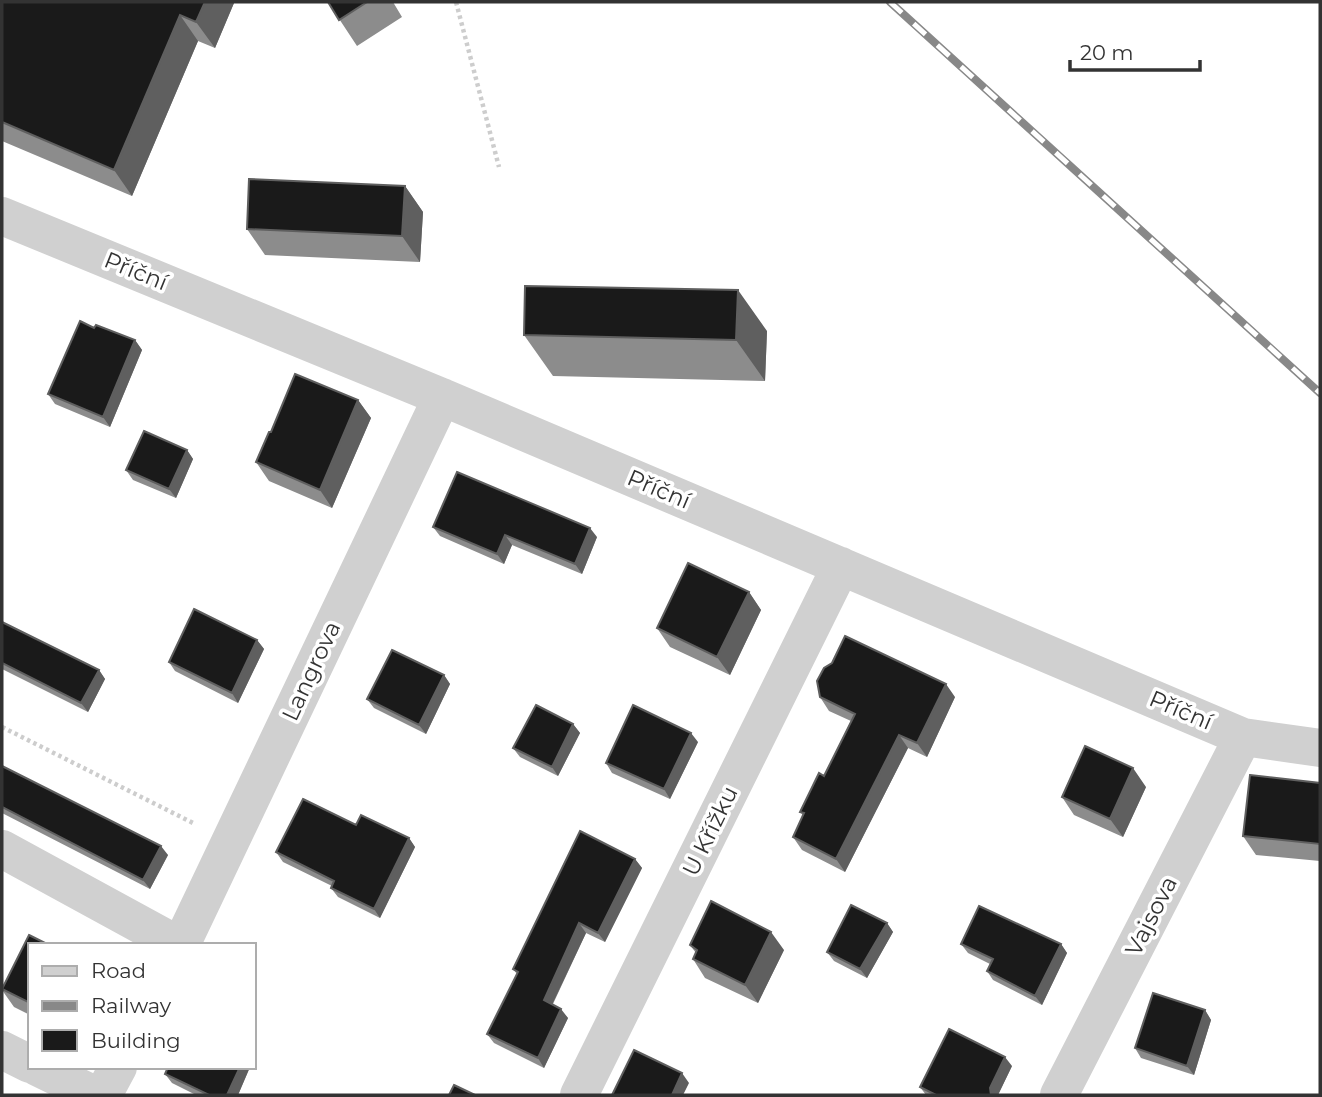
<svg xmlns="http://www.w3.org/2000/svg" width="1322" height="1097" font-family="Montserrat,sans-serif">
<rect width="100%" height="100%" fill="#fff"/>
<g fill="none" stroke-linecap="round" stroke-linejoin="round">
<path stroke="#cdcdcd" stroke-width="4.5" stroke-dasharray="3.5 3.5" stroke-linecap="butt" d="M456 2 499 167
M2 727 195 824"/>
<path stroke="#d0d0d0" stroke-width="38" d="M2 216 442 397 1243 737 1320 748
M2 849 178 945
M181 945 442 397
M2 1050 30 1064
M37 1067 95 1095
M103 1095 118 1067
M579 1095 841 566
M1059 1095 1243 737"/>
<g stroke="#888" stroke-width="8">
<path id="rail" d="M890 2 1320 393"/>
</g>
<use href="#rail" stroke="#fff" stroke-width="5" stroke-dasharray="16" stroke-linecap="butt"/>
</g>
<path fill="#8c8c8c" d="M2 2 234 3 215 48 198 41 132 196 2 141Z
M328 2H393L402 17 357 46Z
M405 186 423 212 420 262 265 255 247 229Z
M94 328 135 340 142 350 110 427 55 404 48 394Z
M767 331 765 381 553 376 524 335Z
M358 400 371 418 332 508 269 481 256 462Z
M187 450 193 459 176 498 133 480 126 470Z
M433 527 597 537 582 574 512 545 504 564 440 536Z
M749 592 761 610 730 675 670 647 657 628Z
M2 622 99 670 105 679 88 712 2 669Z
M257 640 264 649 238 703 175 671 169 662Z
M444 675 450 684 426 734 374 708 367 699Z
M820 697H955L927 757 908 748 845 872 802 850 793 837 803 815 800 812 824 776 851 721 829 711Z
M573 724 580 733 558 776 520 757 513 748Z
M698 742 670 799 612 773 606 763Z
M2 766 168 855 150 889 2 813Z
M1320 783V861L1256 855 1243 836Z
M1146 787 1123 837 1074 815 1062 797Z
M356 825 409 838 415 847 380 918 338 897 331 888 332 886 283 862 276 852Z
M635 859 642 868 605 942 586 933 553 1004 568 1018 544 1068 494 1043 487 1034 517 974 513 969Z
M887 923 893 932 867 978 834 961 827 952Z
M961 944H1061L1067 953 1042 1005 993 980 987 971 990 964 968 953Z
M30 945V1015L14 1007 2 990Z
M690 945 784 950 758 1003 705 978 693 959 696 953Z
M1205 1010 1211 1020 1194 1075 1141 1058 1135 1048Z
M1012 1066 998 1095H926L920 1087Z
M168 1067H250L238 1095H196L172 1083 165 1074Z"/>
<path fill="#5f5f5f" d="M205 2H233L234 3 215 48 196 22Z
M180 15 198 41 132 196 114 170Z
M405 186 423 212 420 262 402 236Z
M738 290 767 331 765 381 736 340Z
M135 340 142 350 110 427 103 417Z
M358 400 371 418 332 508 320 490Z
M187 450 193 459 176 498 169 489Z
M590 528 597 537 582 574 575 564Z
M505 535 512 545 504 564 497 554Z
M749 592 761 610 730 675 717 657Z
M257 640 264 649 238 703 232 693Z
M99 670 105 679 88 712 81 703Z
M444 675 450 684 426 734 419 725Z
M946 684 955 697 927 757 917 743Z
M573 724 580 733 558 776 552 767Z
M691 733 698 742 670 799 664 789Z
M899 735 908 748 845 872 836 859Z
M1133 768 1146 787 1123 837 1110 819Z
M409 838 415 847 380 918 374 909Z
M161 846 168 855 150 889 143 880Z
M635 859 642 868 605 942 598 933Z
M579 923 586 933 550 1009 544 1000Z
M887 923 893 932 867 978 860 969Z
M771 932 784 950 758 1003 745 985Z
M1061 944 1067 953 1042 1005 1035 996Z
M561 1009 568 1018 544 1068 538 1058Z
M1205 1010 1211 1020 1194 1075 1187 1066Z
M1005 1057 1012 1066 998 1095H991L990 1088Z
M240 1067H250L238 1095H227Z
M682 1073 689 1083 683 1095H672Z"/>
<path fill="#1a1a1a" stroke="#5f5f5f" stroke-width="2" d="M2 2H205L196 22 180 15 114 170 2 122Z
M328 2H367L339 20Z
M249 179 405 186 402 236 247 229Z
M525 286 738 290 736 340 524 335Z
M80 321 94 328 96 325 135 340 103 417 48 394Z
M295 374 358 400 320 490 256 462 269 432H271Z
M144 431 187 450 169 489 126 470Z
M457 472 590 528 575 564 505 535 497 554 433 527Z
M688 563 749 592 717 657 657 628Z
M194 609 257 640 232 693 169 662Z
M2 622 99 670 81 703 2 663Z
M845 636 946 684 917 743 899 735 836 859 793 837 804 813 800 812 819 773 824 776 855 714 820 697 817 681 824 668 832 663Z
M392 650 444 675 419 725 367 699Z
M536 705 573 724 552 767 513 748Z
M633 705 691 733 664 789 606 763Z
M1085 746 1133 768 1110 819 1062 797Z
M2 766 161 846 143 880 2 807Z
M1250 775 1320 783V844L1243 836Z
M303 799 356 825 361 815 409 838 374 909 331 888 334 881 276 852Z
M580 831 635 859 598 933 579 923 544 1000 561 1009 538 1058 487 1034 518 972 513 969Z
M711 901 771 932 745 985 693 959 697 950 690 945Z
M851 905 887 923 860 969 827 952Z
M979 906 1061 944 1035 996 987 971 993 959 961 944Z
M29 935 49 945H30V1003L2 989Z
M1153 993 1205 1010 1187 1066 1135 1048Z
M949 1029 1005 1057 990 1088 991 1095H936L920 1087Z
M634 1050 682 1073 672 1095H612Z
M168 1067H240L227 1095H209L165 1074Z
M454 1085 475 1095H449Z"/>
<g text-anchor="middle" stroke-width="7" stroke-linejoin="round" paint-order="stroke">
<g font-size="23" fill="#333" stroke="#fff">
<text transform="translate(136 271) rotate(22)" y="8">Příční</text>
<text transform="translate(659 489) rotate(23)" y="8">Příční</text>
<text transform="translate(311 671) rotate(-65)" y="8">Langrova</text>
<text transform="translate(1181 710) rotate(23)" y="8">Příční</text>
<text transform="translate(710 831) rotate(-64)" y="8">U Křížku</text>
<text transform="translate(1151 916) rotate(-63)" y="8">Vajsova</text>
</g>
</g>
<rect width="1322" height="1097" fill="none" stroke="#333333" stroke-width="7"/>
<rect x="28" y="943" width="228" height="126" fill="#ffffff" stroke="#adadad" stroke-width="2"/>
<rect x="42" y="966" width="35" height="10" fill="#d0d0d0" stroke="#adadad" stroke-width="2"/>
<text x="91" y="978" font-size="21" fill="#333333">Road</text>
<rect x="42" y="1001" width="35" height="10" fill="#888888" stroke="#adadad" stroke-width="2"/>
<text x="91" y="1013" font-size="21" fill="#333333">Railway</text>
<rect x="42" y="1030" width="35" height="21" fill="#1a1a1a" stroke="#adadad" stroke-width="2"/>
<text x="91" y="1048" font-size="21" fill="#333333">Building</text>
<path d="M1070 60v10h130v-10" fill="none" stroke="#333333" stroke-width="3.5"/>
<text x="1080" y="60" font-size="21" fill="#333333" stroke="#ffffff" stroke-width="5" paint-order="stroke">20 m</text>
</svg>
